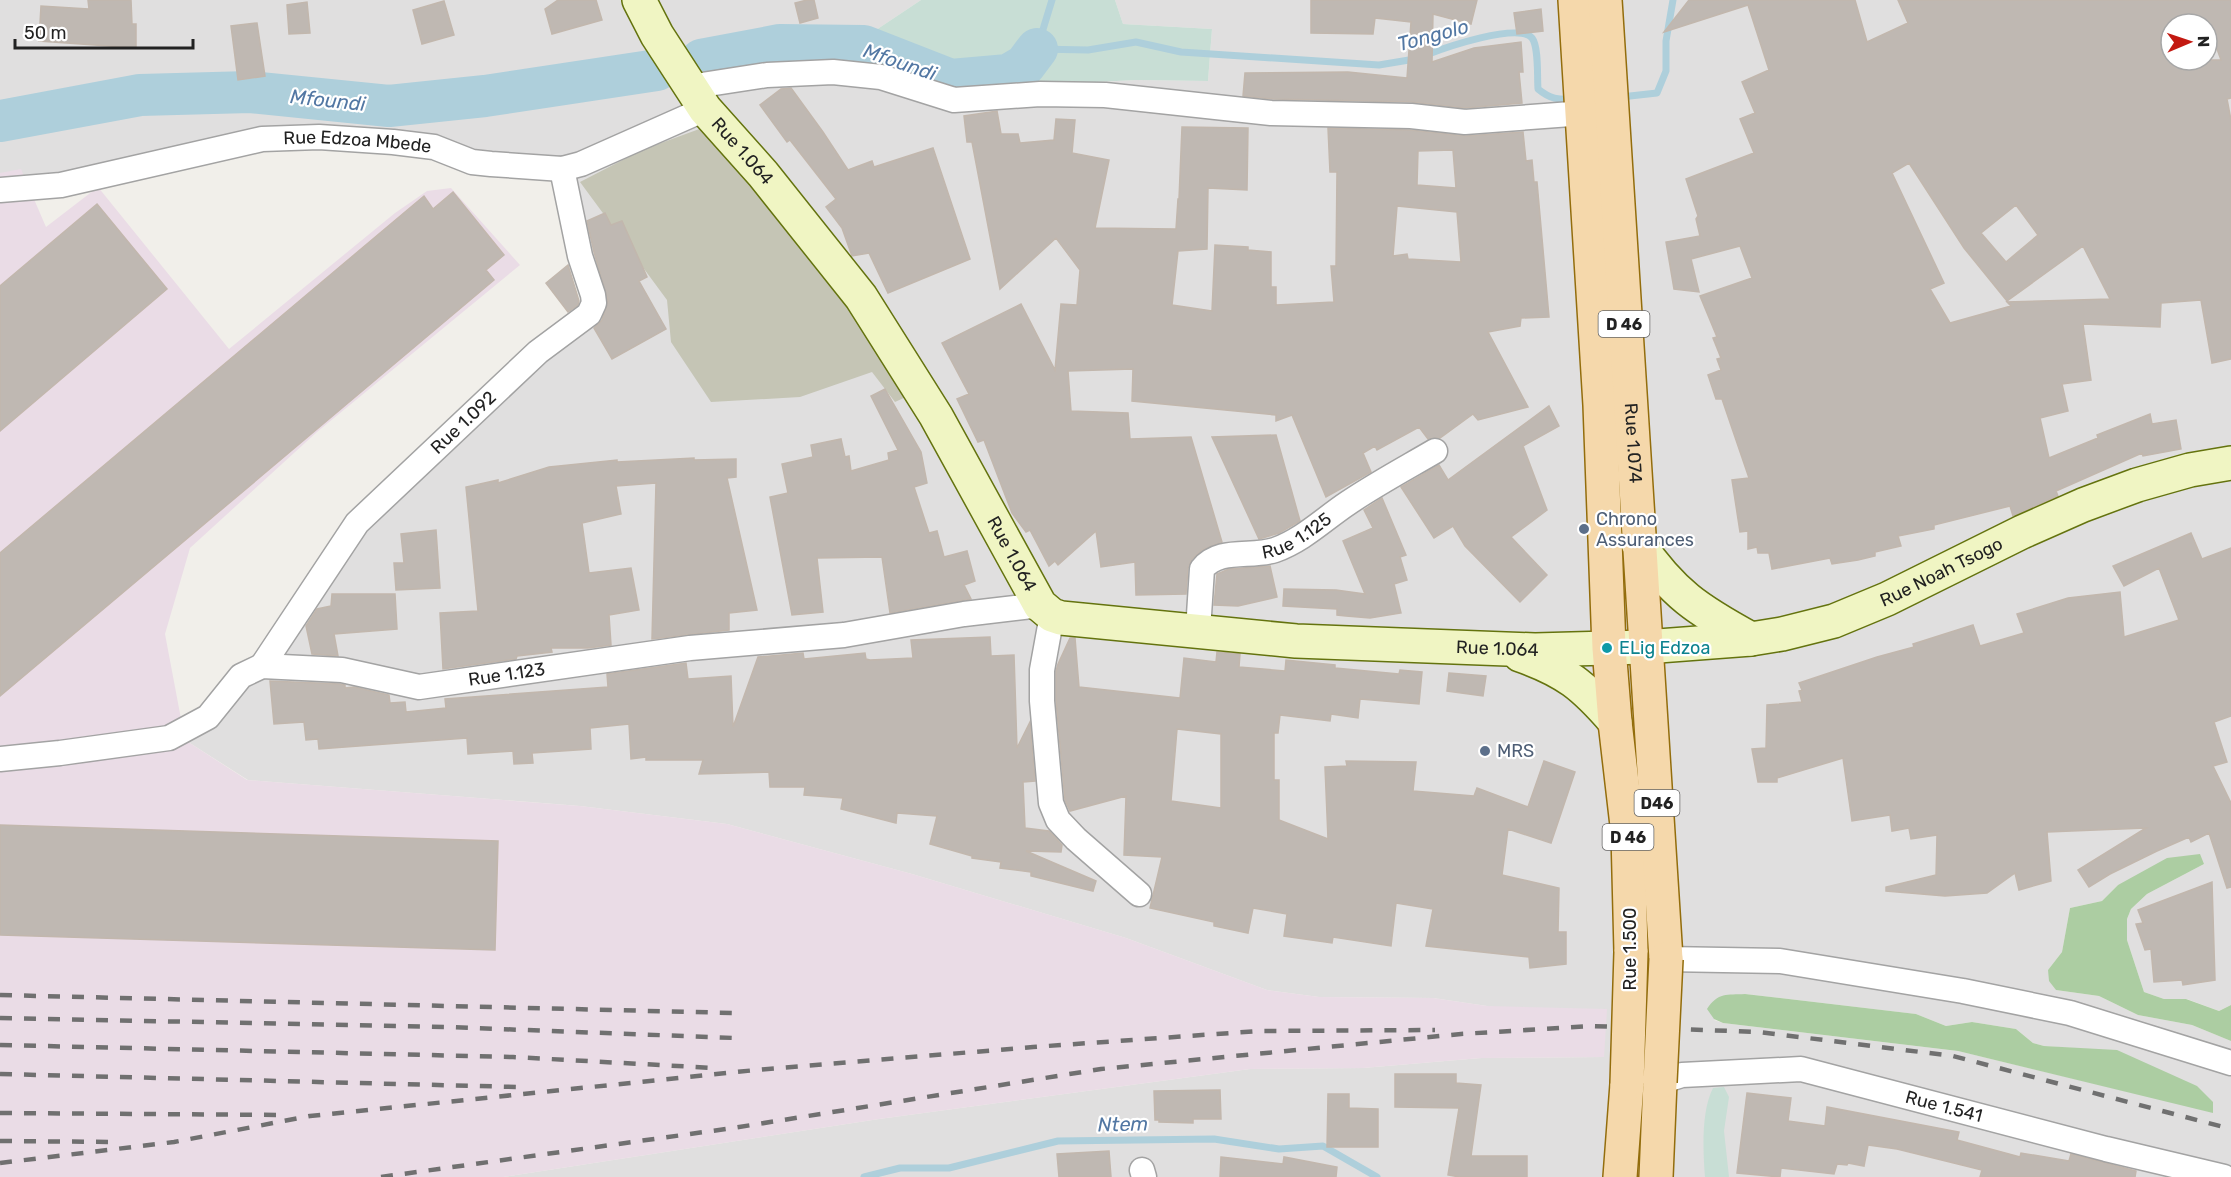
<svg xmlns="http://www.w3.org/2000/svg" width="2231" height="1177" font-family="Rubik,sans-serif">
<rect width="100%" height="100%" fill="#f1efea"/>
<path fill="#e0dfdf" fill-rule="evenodd" d="M0 0H921L876 30 854 38 861 63 1021 86 1137 80 1208 81 1212 29 1123 24 1115 0H2231V1005L2219 1011 2187 999H2164L2144 992 2127 940V919L2131 909 2147 894 2204 864 2118 885 2102 901 2070 908 2062 952 2048 970 2056 990 2099 996 2138 1015 2192 1025 2231 1041V1177H503L879 1119 1250 1069 1363 1068 1481 1058 1603 1057 1487 1006 1433 998 1319 997 1267 990 1126 938 912 874 727 824 580 806 248 780 185 740 208 717 357 523 589 314 562 169 319 137 0 190ZM2171 24H2207V60H2171ZM1745 994 1916 1014 1946 1026 1972 1022 2016 1029 2033 1043 2044 1046 2117 1051 2213 1112 1958 1051 1723 1023 1714 1020Z"/>
<path fill="#eadce6" d="M21 169 46 227 98 187 229 349 395 213 427 191 451 188 520 265 317 432 190 548 165 634 185 740 247 780 580 806 727 824 912 874 1126 938 1267 990 1319 997 1433 998 1487 1006 1607 1009 1604 1057 1481 1058 1363 1068 1250 1069 879 1119 503 1177H0V173Z"/>
<path fill="#c5c5b5" d="M713 124 849 298 910 395 895 402 872 372 800 397 711 402 671 342 667 300 580 182 642 150Z"/>
<path fill="#accda2" d="M2200 854 2204 864 2147 894 2131 909 2127 919V940L2144 992 2164 999H2186L2219 1011 2231 1005V1041L2192 1025 2138 1015 2099 996 2056 990 2049 981 2048 970 2062 952 2070 908 2102 901 2118 885 2167 858Z
M1745 994 1916 1014 1946 1026 1972 1022 2016 1029 2033 1043 2044 1046 2117 1050 2197 1086 2213 1102V1113L1958 1051 1723 1023 1714 1019 1707 1009C1718 992 1727 995 1745 994Z"/>
<path fill="#c8ded5" d="M921 0H1115L1123 24 1212 29 1208 81 1137 80 946 89 861 63 854 38 876 30Z
M1724 1087 1729 1097 1724 1131 1729 1177H1705C1703 1152 1701 1111 1713 1088Z"/>
<g fill="none" stroke-linecap="round" stroke-linejoin="round">
<path stroke="#aecfdb" stroke-width="7" d="M1052 0 1037 49 1088 50 1136 42 1181 52 1379 65 1415 59
M1426 55C1444 48 1518 22 1532 38 1539 47 1537 77 1538 89 1550 99 1558 100 1574 99
M1621 97 1657 93 1666 71V41L1673 0
M864 1177 900 1168H949L1058 1141 1214 1139 1279 1149 1323 1146 1377 1177"/>
<path stroke="#aecfdb" stroke-width="42" d="M701 60 780 45 864 46 951 80 1008 75 1025 65 1037 49
M0 121 140 95 250 92 389 106 485 96 657 70"/>
</g>
<path fill="#bfb8b2" stroke="#c2b7ad" stroke-width="1.5" fill-rule="evenodd" d="M88 0H131L132 24H136V48L39 41 41 6 89 9Z
M558 0H596L602 20 552 34 545 9Z
M807 0H814L818 18 800 23 795 3Z
M1311 0H1477L1471 24 1433 14 1432 62 1474 48 1521 42 1523 72H1519L1522 103 1465 108 1411 102 1272 99 1243 96 1245 73 1348 72 1407 78 1411 22 1375 18 1373 34 1311 33Z
M1689 0H1855L1867 42 1908 23 1898 0H2231V98L2227 99 2231 120V359L2212 363 2201 300 2161 303 2160 327 2083 324 2091 380 2062 384 2068 411 2040 418 2049 458 2098 438 2097 435 2150 414 2152 424 2176 420 2181 449 2143 456 2142 453 2056 491 2058 496 2013 516 2010 506 1934 525V529L1898 536 1901 546 1875 552V556L1858 560 1832 564 1830 558 1772 569 1769 553H1758L1757 547 1748 549V531L1740 532 1732 480 1749 478 1722 399H1716L1708 375 1721 370 1717 359 1721 358 1713 338 1717 337 1700 296 1752 278 1740 246 1691 259 1699 292 1674 289 1666 242 1700 236 1696 219 1698 216 1686 179 1754 153 1740 119 1755 113 1742 82 1769 70 1748 5 1664 32ZM2171 24H2208L2221 60H2171ZM1909 163 1964 248 2007 301 2083 246 2110 299 2007 302 2011 306 1950 323 1930 289 1944 283 1892 173ZM2016 205 2038 235 2006 262 1981 233Z
M444 1 454 35 422 44 413 10Z
M307 2 310 33 289 34 287 5Z
M1541 9 1543 31 1517 34 1514 13Z
M257 23 265 76 238 80 231 26Z
M791 88 823 132 848 170 872 161 874 167 933 148 970 259 888 293 869 253 852 256 842 228 826 207 836 199 790 140 787 142 760 105 781 89Z
M997 111 1001 134H1018L1020 143 1054 140 1056 119 1075 120 1072 153 1109 160 1095 228 1176 229 1178 199H1179L1182 127 1248 128 1247 190 1208 188 1207 249 1178 251 1172 305 1212 311 1215 245 1248 247V250L1271 252V287H1276V305L1334 302 1331 266H1336L1337 172H1330L1328 128 1410 130 1466 136 1523 132 1526 161 1532 160 1534 182H1537L1549 317 1521 318 1520 326 1488 332 1528 407 1478 420 1473 414 1440 438 1428 439 1419 427 1377 450 1375 446 1363 453 1371 472 1326 497 1292 415 1276 421V415L1132 401 1133 369 1068 371 1071 411 1128 413 1130 439 1191 437 1222 542 1202 550 1192 559 1188 568 1186 594 1136 595 1135 562 1101 567 1096 531 1058 565 1055 561 1049 566 1030 530 1026 532 1012 513 984 440 978 442 957 399 969 394 942 343 1021 304 1055 370 1061 304 1077 305 1080 270 1056 238 1000 289 972 142H967L964 116ZM1453 150 1456 188 1417 185 1418 151ZM1397 206 1457 212 1461 262 1408 259 1407 254 1393 256Z
M453 192 504 255 486 270 494 280 0 696V553L424 196 433 209Z
M97 204 167 289 0 431V286Z
M605 213 611 225 622 221 647 277 639 281 666 329 612 359 594 328 602 320 608 301 594 252 587 221Z
M568 265 579 301 578 305 568 312 546 283Z
M885 389 921 452 927 483 914 487 929 533 937 531 944 557 967 551 975 581 964 585 971 599 890 613 882 557 817 558 823 612 792 615 770 497 788 493 782 464 813 457 811 445 841 439 845 457 849 456 851 471 889 460 888 453 898 450 871 396Z
M1549 406 1559 426 1523 446 1547 510 1511 537 1547 575 1520 602 1465 546 1453 526 1434 538 1401 487 1439 465 1448 480Z
M1276 435 1300 521 1279 533 1259 539 1212 437Z
M694 458V460L736 459V477L727 478 757 610 729 613V630L652 639 656 483 616 486 621 514 582 523 589 573 631 568 639 610 609 615 611 645 588 648H551L552 652 517 656 516 659 443 669 440 613 478 611 466 487 498 480V483L549 467 617 460V462Z
M1382 498 1406 555 1400 557 1407 580 1394 584 1401 613 1370 618 1346 616 1337 615V609L1283 606 1284 589 1336 590 1365 594 1343 541 1373 528 1364 510Z
M436 530 440 588 396 590 394 563H404L401 534Z
M2191 533 2202 559 2231 548V716L2214 722 2227 762 2213 766 2231 803V887L2227 888 2209 833 2191 842 2189 837 2157 851 2110 874 2089 887 2078 870 2146 828 2047 832 2051 881 2019 890 2015 873 1987 893 1945 896 1886 891V887L1936 875 1937 835 1911 839 1909 828 1892 831 1890 815 1852 821 1843 758 1777 778V782H1758L1752 749 1766 748 1767 705 1802 702 1799 691 1802 690 1799 683 1877 657 1914 647 1913 644 1973 625 1980 646 2024 633 2017 614 2068 598 2120 592 2124 637 2179 620 2159 568 2124 586 2113 566Z
M1270 566 1277 597 1238 606 1214 605 1217 574 1229 569Z
M332 594H395L397 629 334 634 338 656 312 654 306 626 317 609 331 606Z
M990 637 991 656 1014 655 1017 748 1030 722 1035 781 1023 782 1025 828 1049 831 1062 845 1061 852 1026 851 1096 881 1093 891 1031 876V872L1000 868 1001 862 972 858V856L930 844 937 816 897 813 896 823 841 809 843 798 804 795 805 787H770L769 772 699 774 703 760H646V757L631 759 629 724 590 728 591 749 532 753 533 763 514 764 513 751 468 754 467 738 319 749 318 739 306 740 304 722 274 724 270 681 340 684 345 685V688L354 687 389 695 390 703 405 702 406 712 446 708 445 699 608 687 607 674 686 663 688 679 731 676 733 727 758 657 803 653 804 659 865 653 866 659 870 660 913 658 911 640Z
M1070 638H1075L1079 687 1180 698 1184 658 1216 662 1217 652 1240 654 1239 667 1285 671 1286 660 1335 665V668L1399 674 1400 670 1422 672 1419 704 1360 699 1358 718 1331 714 1330 721 1280 715 1278 733H1274V780H1279V820L1328 839 1325 767 1347 766 1346 761 1416 762 1413 791 1474 796 1477 788 1528 807 1544 761 1575 772 1551 843 1508 829 1502 875 1559 888 1558 932H1566V964L1530 968 1529 957 1426 946 1433 909 1396 903 1391 946 1333 937 1332 943 1284 936 1287 914 1253 908 1248 933 1214 926V922L1150 908 1162 857 1124 855 1126 796 1070 811 1065 800 1056 700V671L1058 664ZM1177 729 1221 734V808L1171 801Z
M1449 673 1486 676 1483 696 1447 691Z
M0 825 498 841 495 950 0 935Z
M2212 882 2215 980 2183 985 2182 980 2154 982 2151 949 2145 950 2136 924 2143 923 2138 910Z
M1395 1074H1456V1083L1481 1085 1471 1156H1527V1177H1460L1448 1175 1459 1108 1395 1107Z
M1220 1090 1221 1119H1193V1123L1159 1122V1120H1155L1154 1091Z
M1747 1093 1791 1098 1788 1121 1825 1126 1827 1107 1959 1132 1957 1140 2020 1157 2021 1153 2069 1161 2071 1154 2136 1171 2135 1177H1980L1982 1170 1897 1149 1868 1145 1864 1166 1848 1163 1847 1165 1837 1164 1834 1174 1781 1168 1780 1177 1737 1173Z
M1328 1094H1349V1108L1378 1109V1147H1327Z
M1109 1151 1111 1177H1059L1057 1154Z
M1221 1157 1283 1164 1284 1157 1337 1167 1336 1177H1220Z"/>
<g fill="none" stroke-linecap="round" stroke-linejoin="round">
<g stroke="#a3a3a3" stroke-width="27">
<g id="minor">
<path d="M689 87 767 75 833 72 881 77 954 100 1040 94 1105 95 1271 113 1411 116 1465 122 1598 112"/>
<path id="s1" d="M0 190 61 185 262 139 319 137 393 142 434 147 472 162 491 164 562 169 581 164 705 109"/>
<path d="M1052 615 1042 670V701L1051 803 1058 820 1076 839 1139 894"/>
<path id="s2" d="M1198 630 1202 569C1219 547 1251 558 1275 550 1303 540 1324 519 1348 503 1376 484 1406 468 1435 451"/>
<path id="s3" d="M262 666 357 523 538 352 589 314 594 303 593 295 580 256 562 169"/>
<path id="s4" d="M0 759 60 753 169 738 208 717 241 676 262 666 342 670 419 687 690 648 844 635 964 614 1040 605"/>
<path d="M1666 959 1780 961 1963 991 2070 1013 2231 1063"/>
<path id="s5" d="M1660 1082 1682 1075 1801 1069 2106 1149 2224 1177"/>
<path d="M1142 1170 1144 1177"/>
</g>
</g>
<g stroke="#64730e" stroke-width="36">
<g id="secondary">
<path id="s6" d="M639 0 657 35 705 109 763 174 861 297 936 416 1040 605 1052 615 1061 618 1296 641 1535 650 1645 647 1751 639 1782 634 1834 621 1887 599 2022 532 2083 505 2137 485 2190 470 2231 463"/>
<path d="M1638 543C1673 594 1698 610 1751 639"/>
<path d="M1520 655C1566 671 1584 686 1615 722"/>
</g>
</g>
<g stroke="#936d0c" stroke-width="36">
<g id="primary">
<path d="M1575 0 1600 405 1609 648 1615 722 1628 834 1631 952"/>
<path id="s7" d="M1605 0 1666 959"/>
<path d="M1620 1177 1627 1084"/>
<path d="M1656 1177 1660 1082"/>
</g>
</g>
<use href="#minor" stroke="#fff" stroke-width="24"/>
<use href="#secondary" stroke="#f0f5c3" stroke-width="33"/>
<use href="#primary" stroke="#f5d8ab" stroke-width="33"/>
<path stroke="#707070" stroke-width="4.5" stroke-dasharray="12 12" stroke-linecap="butt" d="M0 995 734 1013
M0 1018 447 1027 735 1038
M0 1045 513 1057 714 1068
M0 1074 518 1087
M0 1113 282 1115
M0 1141 117 1142
M0 1163 174 1142 310 1116 756 1070 1033 1047 1259 1031 1435 1030
M381 1177 733 1128 1101 1069 1461 1034 1591 1026 1759 1032 1953 1056 2231 1129"/>
<g stroke="#936d0c" stroke-width="36" stroke-linecap="butt">
<path id="primary-bridge" d="M1660 1082 1666 959
M1627 1084 1631 952"/>
</g>
<use href="#primary-bridge" stroke="#f5d8ab" stroke-width="33"/>
</g>
<g fill="#5c6f8a" stroke="#fff" stroke-width="2">
<circle cx="1584" cy="529" r="6"/>
<circle cx="1485" cy="751" r="6"/>
</g>
<circle fill="#0f9aa8" stroke="#fff" stroke-width="2" cx="1607" cy="648" r="6"/>
<g text-anchor="middle" stroke-width="4.5" stroke-linejoin="round" paint-order="stroke">
<g fill="#fff" stroke="#646464" stroke-width="1.5">
<rect x="1598.5" y="311" width="51" height="26" rx="4.5"/>
<rect x="1634.5" y="790" width="45" height="26" rx="4.5"/>
<rect x="1602.5" y="824" width="51" height="26" rx="4.5"/>
</g>
<g font-size="16" font-weight="bold" fill="#222">
<text x="1624" y="330">D 46</text>
<text x="1657" y="809">D46</text>
<text x="1628" y="843">D 46</text>
</g>
<g font-size="18" fill="#222" stroke="#fff">
<text dy="6" stroke="none"><textPath href="#s1" startOffset="363">Rue Edzoa Mbede</textPath></text>
<text dy="6" stroke="none"><textPath href="#s6" startOffset="184">Rue 1.064</textPath></text>
<text dy="6" stroke="none"><textPath href="#s3" startOffset="318">Rue 1.092</textPath></text>
<text dy="6" stroke="none"><textPath href="#s7" startOffset="444">Rue 1.074</textPath></text>
<text dy="6" stroke="none"><textPath href="#s2" startOffset="164">Rue 1.125</textPath></text>
<text dy="6" stroke="none"><textPath href="#s6" startOffset="670">Rue 1.064</textPath></text>
<text dy="6" stroke="none"><textPath href="#s6" startOffset="1648">Rue Noah Tsogo</textPath></text>
<text dy="6" stroke="none"><textPath href="#s6" startOffset="1191">Rue 1.064</textPath></text>
<text dy="6" stroke="none"><textPath href="#s4" startOffset="538">Rue 1.123</textPath></text>
<text transform="translate(1630 949) rotate(-90)" y="6">Rue 1.500</text>
<text dy="6" stroke="none"><textPath href="#s5" startOffset="290">Rue 1.541</textPath></text>
</g>
<g font-size="18" fill="#4e5e75" stroke="#fff" text-anchor="start">
<text x="1596" y="525">Chrono<tspan x="1596" dy="21">Assurances</tspan></text>
<text x="1497" y="757">MRS</text>
</g>
<g font-size="18" fill="#0d838f" stroke="#fff" text-anchor="start">
<text x="1619" y="654">ELig Edzoa</text>
</g>
<g font-size="20" font-style="italic" fill="#5277a3" stroke="#fff">
<text transform="translate(1433 35) rotate(-15)" y="7">Tongolo</text>
<text transform="translate(900 62) rotate(19)" y="7">Mfoundi</text>
<text transform="translate(328 100) rotate(6)" y="7">Mfoundi</text>
<text transform="translate(1123 1124) rotate(-1)" y="7">Ntem</text>
</g>
</g>
<g transform="translate(2189 42) rotate(88)"><circle r="28" fill="#ffffff" stroke="#a7a7a7" stroke-width="1.5"/>
<path d="M0-4.5L10 22L0 15L-10 22Z" fill="#c31911"/>
<text y="-9" font-size="16" font-weight="bold" text-anchor="middle" fill="#222222">N</text>
</g>
<path d="M15 39v9h178v-9" fill="none" stroke="#222222" stroke-width="3"/>
<text x="24" y="39" font-size="18" fill="#222222" stroke="#ffffff" stroke-width="4.5" paint-order="stroke">50 m</text>
</svg>
